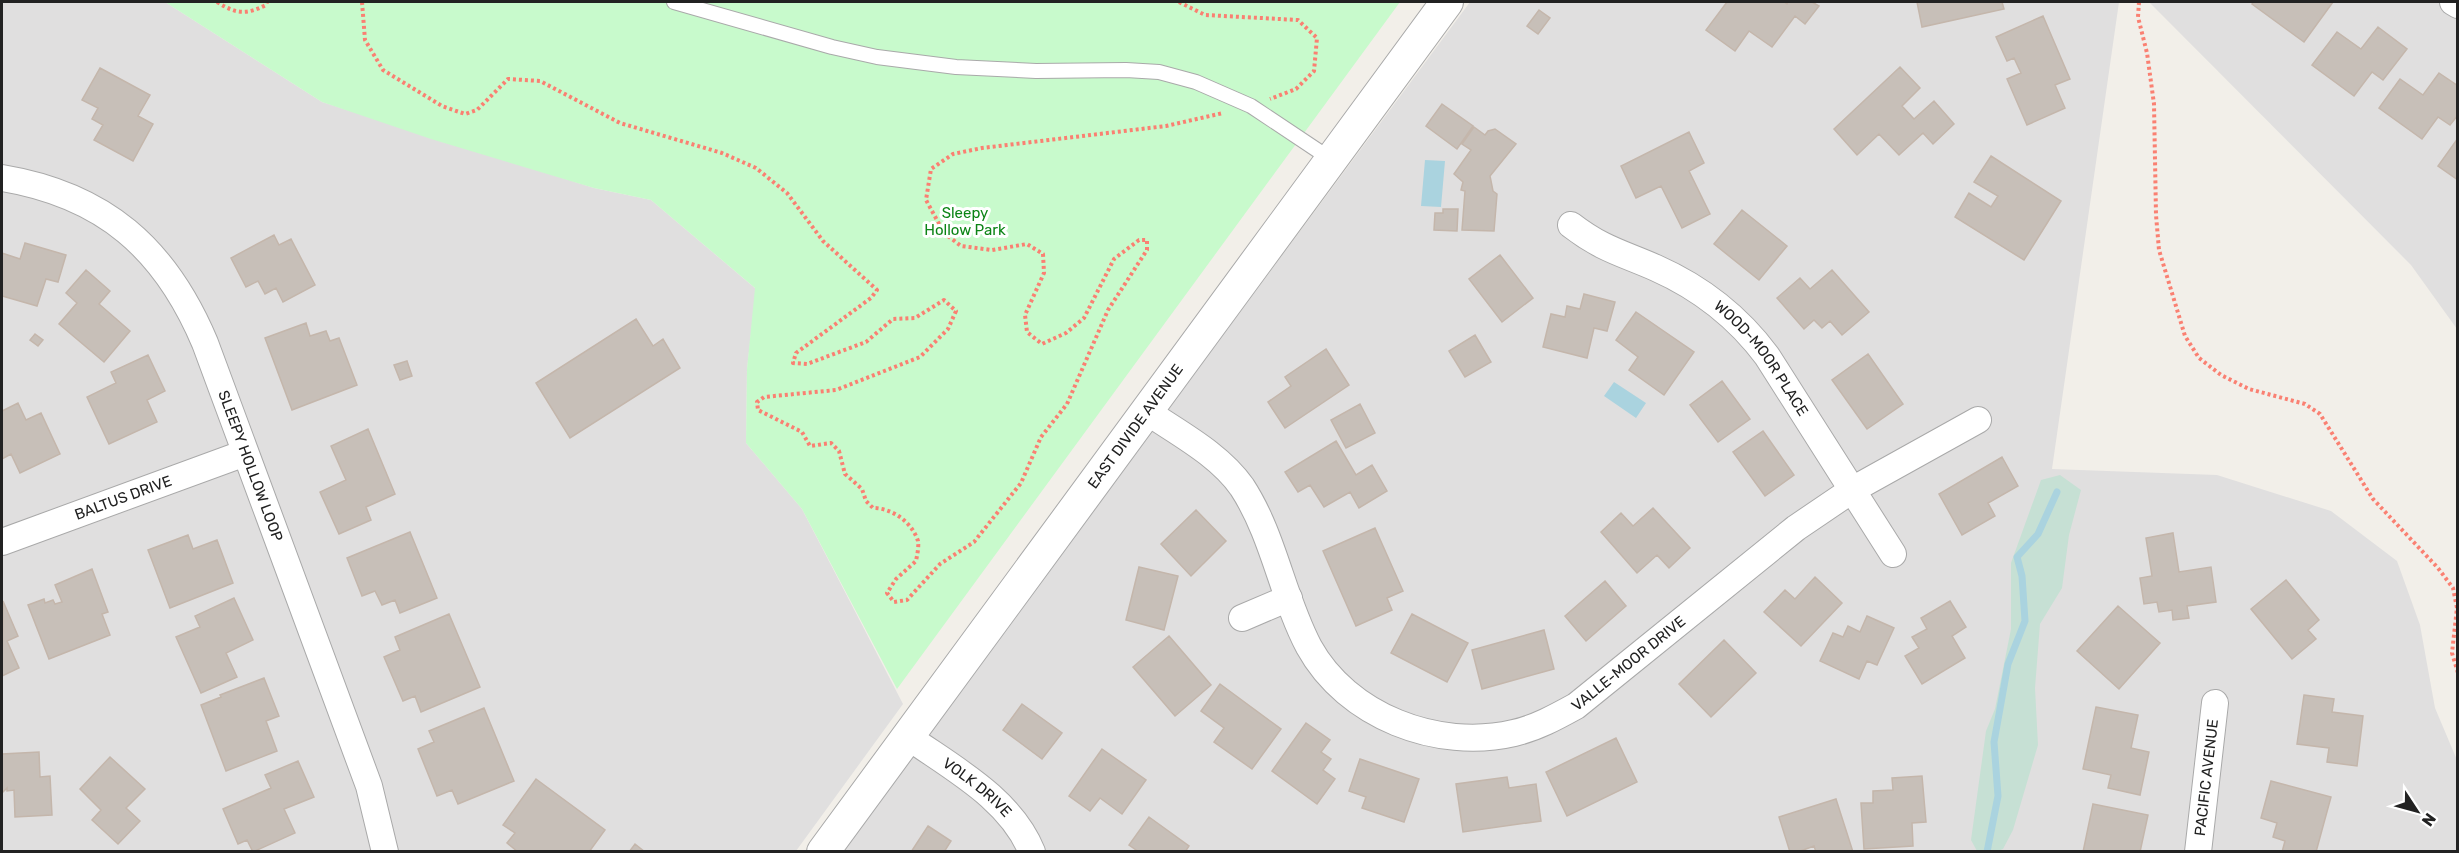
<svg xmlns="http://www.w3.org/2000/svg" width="2459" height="853" font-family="Rubik,sans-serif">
<rect width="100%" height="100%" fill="#f2efe9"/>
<path fill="#e0dfdf" d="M2 2H165L322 102 594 188 651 200 756 289 747 369 746 443 802 509 903 704 796 851 2 852Z
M1470 2H2119L2052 469 2217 475 2331 511 2397 561 2420 625 2435 708 2457 760V851L843 852 1002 633Z
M2149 2H2457V329L2411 265Z"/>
<path fill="#c6e0d4" d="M2060 475 2081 490 2069 535 2062 588 2040 624 2035 688 2038 745 2013 830 2003 849 1998 851H1977L1971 840 1986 731 1995 709 2011 629V563L2041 480Z"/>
<path fill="#c8facc" d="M165 2H1400L897 689 802 509 746 443 747 369 755 288 651 200 594 188 431 139 322 102Z"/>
<path fill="#aad3df" d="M1425 160 1445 161 1441 207 1421 206Z
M1614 382 1646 403 1636 418 1604 396Z"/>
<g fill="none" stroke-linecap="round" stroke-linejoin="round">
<path stroke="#aad3df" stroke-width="7" d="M1987 852 1998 796 1994 742 2008 664 2025 621 2022 576 2017 557 2038 534 2057 492"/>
</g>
<path fill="#c7bfb8" stroke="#c4b6ab" stroke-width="1.5" d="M1727 2H1784L1787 4 1788 2H1812L1819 6 1805 24 1795 16 1772 47 1749 31 1735 51 1706 30Z
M1917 2H2002L2004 9 1922 27Z
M2253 2H2333L2304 42 2252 4Z
M1539 10 1550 18 1538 34 1527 26Z
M2043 16 2070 79 2055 85 2065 108 2027 125 2007 79 2021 73 2014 58 2007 61 1996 37Z
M2378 27 2407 49 2383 80 2372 72 2354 96 2312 65 2337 32 2361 49Z
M1900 67 1920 88 1902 106 1914 119 1934 101 1954 124 1933 144 1923 133 1899 155 1879 134 1857 155 1834 129Z
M100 68 150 95 138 116 153 124 133 161 94 140 103 125 92 119 98 108 82 100Z
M2439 73 2458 86V115L2450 125 2438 117 2422 139 2379 108 2400 79 2423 95Z
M1442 104 1473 126 1457 149 1426 126Z
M1474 127 1485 135 1488 131 1495 129 1516 144 1490 176 1493 191 1497 194 1494 231 1462 230 1465 191 1461 190 1463 182 1454 174 1471 150 1462 144Z
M1689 132 1704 163 1689 171 1710 214 1682 228 1661 186 1636 198 1621 166Z
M2458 138V180L2438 166Z
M1991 156 2061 201 2024 260 1955 217 1969 193 1991 207 1998 196 1974 182Z
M1443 209H1458L1457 231 1434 230 1435 213H1443Z
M1742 210 1787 246 1759 280 1714 244Z
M274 235 279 245 291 239 315 285 283 302 276 288 265 294 258 281 246 287 231 258Z
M25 243 66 255 58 282 46 279 37 306 2 296V253L20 259Z
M1500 255 1533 298 1502 322 1469 279Z
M86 270 110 291 99 304 130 331 104 362 59 324 77 303 66 293Z
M1832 270 1869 312 1842 335 1830 321 1822 328 1814 320 1804 329 1777 298 1800 278 1810 289Z
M1584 294 1615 302 1607 331 1594 328 1587 358 1543 347 1551 314 1565 317 1567 306 1580 309Z
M1636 312 1694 352 1664 395 1629 370 1638 357 1616 340Z
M636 319 653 346 663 339 680 368 570 438 536 383Z
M306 323 310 336 326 331 330 341 339 338 357 385 292 410 265 338Z
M35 334 43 340 38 346 30 340Z
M1475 335 1491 362 1465 377 1449 351Z
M1326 349 1349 385 1285 428 1268 402 1291 386 1285 377Z
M1868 354 1903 404 1867 429 1832 380Z
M148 355 165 391 147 400 157 422 109 444 87 397 116 383 111 372Z
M407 361 412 376 400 380 394 365Z
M1722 381 1750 419 1718 442 1690 405Z
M18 403 26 420 41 413 60 454 20 473 11 454 2 459V411Z
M1360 404 1375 433 1346 448 1331 420Z
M368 429 395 494 366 507 371 520 339 534 320 492 346 480 331 446Z
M1763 431 1794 475 1765 496 1733 452Z
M1336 441 1356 475 1372 465 1387 491 1359 508 1350 492 1324 507 1310 485 1298 492 1285 472Z
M2002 457 2018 486 1988 503 1995 516 1962 535 1939 494Z
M1653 508 1690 548 1669 568 1657 555 1637 573 1601 532 1621 513 1633 526Z
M1196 510 1226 541 1191 576 1161 544Z
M1375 528 1403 591 1387 598 1392 610 1356 626 1323 551Z
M410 532 437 598 400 613 395 600 382 605 375 591 362 596 347 558Z
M2173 533 2179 572 2211 567 2216 602 2187 606 2189 618 2173 620 2172 610 2159 612 2157 602 2144 604 2140 578 2152 576 2146 538Z
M188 535 193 549 217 540 233 583 170 608 148 550Z
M1139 567 1178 576 1164 630 1126 620Z
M92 569 108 612 102 614 110 635 49 659 28 605 44 599 45 603 53 600 55 604 62 602 55 585Z
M1815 577 1842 603 1801 646 1764 612 1785 590 1795 599Z
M2286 580 2319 620 2308 630 2316 639 2292 659 2251 609Z
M1605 581 1626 606 1586 641 1565 616Z
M234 598 253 640 226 653 237 677 201 693 176 637 200 627 195 616Z
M3 601 18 636 7 641 19 668 2 676Z
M1950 601 1966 627 1952 636 1965 658 1922 684 1905 656 1919 648 1912 637 1927 629 1921 618Z
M2118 606 2160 643 2119 689 2077 651Z
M449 614 480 687 421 712 415 696 403 701 384 657 400 650 395 637Z
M1412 614 1468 643 1447 682 1391 653Z
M1867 616 1894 628 1877 665 1867 661 1859 679 1820 661 1833 633 1843 637 1848 626 1860 632Z
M1544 630 1554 669 1482 689 1472 650Z
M1169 636 1211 685 1175 716 1133 667Z
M1724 640 1756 673 1711 717 1679 684Z
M264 678 279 716 266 721 277 751 226 771 201 705 221 697 220 695Z
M1220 684 1281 729 1252 769 1214 742 1224 728 1201 711Z
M2304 695 2334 699 2332 712 2363 716 2357 766 2327 762 2329 748 2297 744Z
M1022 704 1062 733 1042 759 1003 730Z
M2096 707 2138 715 2131 748 2149 752 2140 795 2108 788 2111 775 2083 769Z
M484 708 514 781 458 804 452 790 437 796 418 749 434 742 429 731Z
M1306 723 1330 740 1321 752 1331 759 1323 770 1335 779 1317 804 1272 771Z
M1616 738 1637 782 1567 816 1546 772Z
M1102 749 1146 780 1122 814 1100 798 1090 811 1069 796Z
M39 752 40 777 50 776 52 815 15 817 14 790 7 791V788L2 793V754Z
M110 757 145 789 126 808 140 821 118 844 92 820 101 810 80 789Z
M1360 759 1419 779 1404 822 1362 808 1366 797 1349 791Z
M298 761 314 797 284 809 295 833 253 852 247 840 238 844 223 809 271 788 265 775Z
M1922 776 1926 822 1912 823 1913 846 1864 849 1861 803H1873V791L1893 790 1892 778Z
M1507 777 1509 788 1536 784 1541 821 1463 832 1456 784Z
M536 779 605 830 589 852H518L507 843 515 833 503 825Z
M2271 781 2331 797 2316 852H2282L2285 841 2273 837 2277 823 2261 818Z
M1836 799 1853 852H1816L1814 846 1798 852H1790L1779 817Z
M2093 804 2148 815 2140 852H2083Z
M1149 817 1189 846 1185 852H1139L1129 845Z
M928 826 951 841 944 852H911Z
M635 844 645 852H629Z"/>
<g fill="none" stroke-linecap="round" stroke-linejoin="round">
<g stroke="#a9a9a9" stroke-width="16">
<path id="service" d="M674 2 832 47 877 57 956 67 1036 71 1126 70 1159 72 1196 82 1251 106 1332 160"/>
</g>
<g stroke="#a9a9a9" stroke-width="28">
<g id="minor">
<path d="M2453 2 2458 5"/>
<path id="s1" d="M2 178C104 195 165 248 205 343L369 786 385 852"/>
<path id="s2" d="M1571 225C1602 249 1622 253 1656 268 1701 288 1738 317 1767 356L1893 554"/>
<path id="s3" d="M1146 411C1178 433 1219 454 1242 487 1274 536 1282 596 1309 647 1347 716 1437 751 1514 733 1536 728 1556 717 1576 706L1796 528 1852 490 1978 420"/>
<path id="s4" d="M2 542 245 453"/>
<path d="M1242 618 1289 598"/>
<path id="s5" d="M907 736C952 768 1010 798 1032 852"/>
<path id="s6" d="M2198 852 2215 703"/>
</g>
</g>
<g stroke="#a9a9a9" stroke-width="34">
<g id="tertiary">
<path id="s7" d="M823 852 1447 2"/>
</g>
</g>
<path stroke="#fa8072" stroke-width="4" stroke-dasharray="3 3" stroke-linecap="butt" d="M217 2C236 14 246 15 266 5L267 2
M362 2 365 40 383 70 442 106 465 114 477 110 508 79 540 81 620 123 722 153 756 168 787 193 823 241 877 290 871 298 796 353 793 363 807 364 866 342 893 319 915 318 944 300 956 311 948 329 920 357 836 390 764 397 757 402 758 410 802 432 810 446 831 443 839 451 845 474 862 489 866 501 873 508C892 508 912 522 918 541 919 547 917 556 916 561L896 579 887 593 894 602 907 600 940 564 974 542 1021 483 1041 437 1067 404 1108 310 1147 250V240H1139L1114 259 1084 318 1066 333 1042 344 1027 332 1025 315 1044 273 1043 254 1027 244 992 250 961 246 944 233 926 200 931 169 953 154 982 148 1166 126 1223 113
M1179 2 1205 15 1298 20 1317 38 1314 71 1296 89 1270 99
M2139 2 2138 17 2147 53 2154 104 2156 215 2159 250 2185 336 2199 358 2221 375 2249 389 2305 404 2320 414 2373 499 2438 568 2453 588 2457 608 2452 653 2458 673"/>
<use href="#service" stroke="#fff" stroke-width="14"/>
<use href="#minor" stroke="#fff" stroke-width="26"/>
<use href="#tertiary" stroke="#fff" stroke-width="32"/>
</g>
<g text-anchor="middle" stroke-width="6" stroke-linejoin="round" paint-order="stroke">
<g font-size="15" fill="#0c8416" stroke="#fff">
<text x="965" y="218">Sleepy<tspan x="965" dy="17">Hollow Park</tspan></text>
</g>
<g font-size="15" fill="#222" stroke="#fff">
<text dy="5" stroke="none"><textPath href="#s2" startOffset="237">WOOD-MOOR PLACE</textPath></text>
<text dy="5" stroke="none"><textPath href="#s7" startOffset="528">EAST DIVIDE AVENUE</textPath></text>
<text dy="5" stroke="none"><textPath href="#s1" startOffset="406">SLEEPY HOLLOW LOOP</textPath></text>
<text dy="5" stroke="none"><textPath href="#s4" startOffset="129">BALTUS DRIVE</textPath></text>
<text dy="5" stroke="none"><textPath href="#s3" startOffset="670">VALLE-MOOR DRIVE</textPath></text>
<text dy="5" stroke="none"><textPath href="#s6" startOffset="75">PACIFIC AVENUE</textPath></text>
<text dy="5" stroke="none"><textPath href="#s5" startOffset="87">VOLK DRIVE</textPath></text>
</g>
</g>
<rect width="2459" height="853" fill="none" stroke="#222222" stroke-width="6"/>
<g transform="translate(2417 811) rotate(126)" stroke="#ffffff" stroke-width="4.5" paint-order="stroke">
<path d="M0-4.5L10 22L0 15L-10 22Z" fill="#222222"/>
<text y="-9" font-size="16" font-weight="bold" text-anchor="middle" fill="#222222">N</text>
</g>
</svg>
